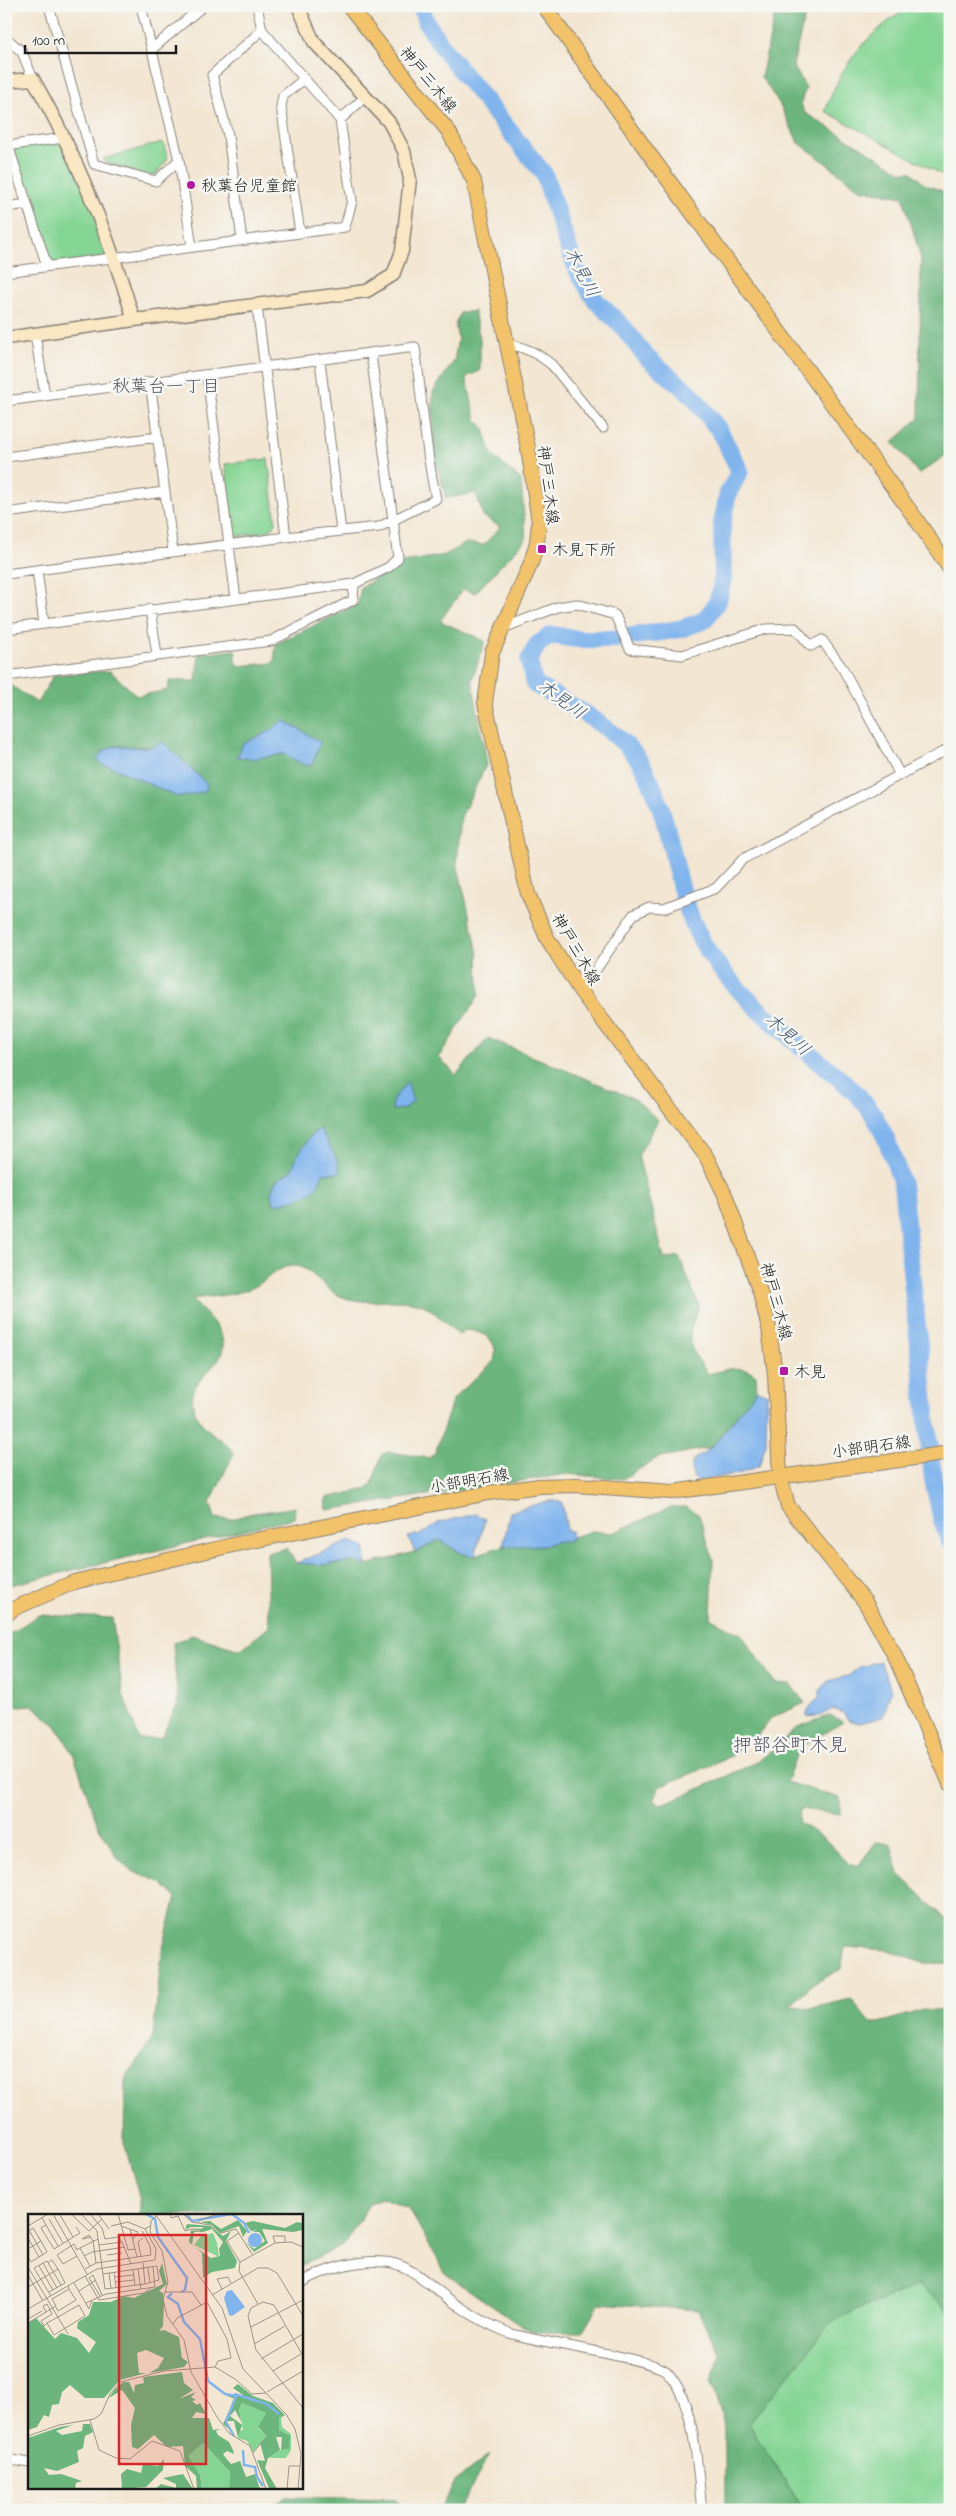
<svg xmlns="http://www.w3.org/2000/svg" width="956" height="2516" font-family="'Indie Flower','Klee One',sans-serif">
<rect width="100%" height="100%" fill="#f6f6f2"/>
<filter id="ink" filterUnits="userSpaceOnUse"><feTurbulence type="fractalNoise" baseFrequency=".02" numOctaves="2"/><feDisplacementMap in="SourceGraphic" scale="10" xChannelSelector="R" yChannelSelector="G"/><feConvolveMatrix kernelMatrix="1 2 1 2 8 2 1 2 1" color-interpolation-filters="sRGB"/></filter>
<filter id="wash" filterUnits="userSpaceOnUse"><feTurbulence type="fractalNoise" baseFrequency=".0096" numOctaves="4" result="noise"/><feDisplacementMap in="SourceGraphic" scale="20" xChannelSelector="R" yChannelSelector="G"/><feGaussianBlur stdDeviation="1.12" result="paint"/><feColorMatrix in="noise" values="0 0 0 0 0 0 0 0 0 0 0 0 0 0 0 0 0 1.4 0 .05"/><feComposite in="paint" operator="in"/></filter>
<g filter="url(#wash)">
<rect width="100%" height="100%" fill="#f3e6d2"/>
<path fill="#85d594" stroke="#507858" d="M910 6H950V179L825 111C844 60 865 36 910 6Z
M64 138 115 257 47 266 8 145Z
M163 142 168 159 155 175 148 176 105 162 103 159Z
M268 459 276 523 269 531 238 536 233 532 225 464Z
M919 2284 950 2312V2510H804L748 2424 834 2320Z"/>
<path fill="#6cb67e" stroke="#44694d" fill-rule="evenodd" d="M777 6H807L793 65 806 88C802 98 799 104 805 113L902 172H912L924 184 950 194V452L919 474 893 442 919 418 921 258 903 197 860 189 798 142 779 103 761 77Z
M474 311 480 339V371L466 377 476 420 483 426 492 455 521 480 526 539 475 593 463 589 440 621 485 641 472 680 487 763 461 817 457 863 478 952 479 995 439 1057 456 1075 488 1038 635 1099 658 1120 638 1156 664 1259 679 1256 699 1306C685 1342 686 1342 708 1374 726 1370 741 1363 756 1375L757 1390 712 1447 657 1458 623 1479 567 1474 327 1510 326 1498 366 1489 372 1484 382 1454 390 1452 429 1458 435 1453 453 1399 494 1361C500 1340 483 1331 465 1330L459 1335C450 1328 431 1307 421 1304 394 1296 364 1308 338 1295 323 1288 309 1264 291 1266 274 1268 266 1282 252 1288 233 1296 212 1296 192 1299 200 1309 211 1318 217 1328 241 1364 186 1373 193 1404 198 1431 220 1434 234 1453L210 1503 215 1518C235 1522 236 1516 254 1513 268 1511 281 1510 295 1507L294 1518 6 1586V682L37 703 54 675 110 671 137 696 168 690 169 681H196L199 654 235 650 237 666 274 663 276 644 358 604 361 587 404 562 445 555 466 543 484 545 500 527 483 516 476 493 446 498 433 453V392L454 361 458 338 455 325 460 313ZM270 731 304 765 284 754 251 759 243 744ZM114 746 151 747 175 796 110 766 101 752ZM312 1134 338 1173H323C312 1196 306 1192 285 1203L275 1182 291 1171 297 1156Z
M671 1507H686L699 1515 713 1559 711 1619 741 1634 775 1683 790 1684 805 1703 771 1718 756 1737 724 1760 659 1787 654 1801 661 1804 690 1793 759 1761 798 1727 830 1715 843 1722 800 1747 786 1782 840 1798V1814L800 1809 799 1823 824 1838 850 1865 858 1866 876 1842 891 1844 899 1874 950 1923V1963H923L888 1950 845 1947 841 1969 813 1984 790 2006 813 2008 851 1999 871 2023H879L923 2010H950V2312L919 2284 834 2320 748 2424 804 2510H725V2427L711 2382 720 2355 698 2310 599 2303 582 2332H536L521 2326 446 2274 409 2209 382 2198 369 2204 345 2244 301 2265V2215H140V2200L124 2142 125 2080 153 2037 162 1952 176 1897 160 1882 132 1871 119 1860 98 1826 73 1753 56 1726 32 1705 6 1707V1636L39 1615 112 1618 123 1694 139 1739 161 1738 178 1703 173 1643 192 1635 240 1650 269 1627 267 1553 287 1548 296 1563 325 1565 354 1561 366 1565 422 1550 432 1543 439 1540 463 1554 475 1555 503 1546 547 1545 558 1541 568 1542 569 1538 592 1531 613 1533Z
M489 2455 459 2510H439L455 2482Z
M286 2497 396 2499 406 2510H267Z"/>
<path fill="#7fb4ed" stroke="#4e6884" d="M284 720 320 742 312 765H304L284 754 251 759 237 757 243 744 270 731Z
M163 742 207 784 206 791 183 797 175 796 110 766 103 765 97 760C109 737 132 751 152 747 155 746 159 743 163 742Z
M407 1082 413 1101 405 1109 392 1110 393 1099Z
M320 1129 338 1162 339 1173H323C321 1178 319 1184 316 1188 307 1197 285 1203 274 1204L271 1193 275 1182 291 1171 297 1156 312 1134Z
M757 1390 767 1393 766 1443 759 1466 741 1473 697 1481 693 1477 691 1468 693 1460 712 1447Z
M548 1501H555L562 1503 567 1531H571L572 1538H569V1542L558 1541 547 1545 503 1546 510 1512Z
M476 1514 485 1519 475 1556 463 1554 439 1540C430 1543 424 1550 415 1552L408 1537 427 1532 438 1523Z
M350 1541 365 1548 366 1565 354 1561 325 1565 296 1563Z
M880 1661 891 1690 883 1717 859 1723 848 1720 844 1713 833 1709 819 1716 807 1717C806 1708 813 1704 819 1698L820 1691 828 1681 848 1676 860 1667Z"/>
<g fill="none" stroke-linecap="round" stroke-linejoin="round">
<path stroke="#7fb4ed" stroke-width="18" d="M421 6 426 22 445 51 544 174 568 247 578 272 596 301 624 328 645 356 691 394 719 430 740 471 728 493 722 523 723 578 718 601 705 620 680 629 613 639H577L552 635 538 644 529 660 534 684C567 703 619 730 640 762 677 821 670 895 709 953 737 995 784 1032 822 1064 835 1075 850 1086 861 1099 883 1123 892 1154 902 1184L933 1479 942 1520 950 1542"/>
</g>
</g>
<g filter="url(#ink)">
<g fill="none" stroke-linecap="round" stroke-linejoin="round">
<g stroke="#888177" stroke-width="11">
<path id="street" d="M49 6 94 164 156 181 179 160
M141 6 179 160 192 247
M6 38 22 52 33 79
M152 49 203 6
M340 120 365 97
M8 145 47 266
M6 146 64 138
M6 207 27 204
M300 233 281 106 283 96 303 80
M242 240 228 135 212 75 262 30
M6 272 345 227 352 201 340 120 262 30 257 6
M35 334 45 396
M506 344C523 346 540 355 552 365L603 428
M320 361 341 531
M207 375 236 599
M150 382 173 551
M6 401 415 347C422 398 425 449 436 499L379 527 286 537
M6 457 157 437
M6 513 164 492
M37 570 44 624
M6 574 286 537 257 306
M150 609 157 655
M503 628 558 607 577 604 615 615 630 649 682 655 766 629 795 628 811 646 822 640 843 669 899 773
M6 629 354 584 389 567 398 558 371 354
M6 676 271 641 353 600 354 584
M581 992 633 915 649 907 664 908 716 888 743 859 950 748
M301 2283C324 2269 358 2259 385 2262 413 2264 436 2292 459 2306 474 2317 492 2326 509 2333 536 2342 656 2359 667 2372 696 2403 697 2469 702 2510
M6 2459 29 2463"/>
</g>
<g stroke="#888177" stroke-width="15">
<path id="secondary" d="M6 81 33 79C76 154 109 237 134 320
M6 338 134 320 367 291 393 275 402 251 410 179 404 151 389 122 314 42 298 6"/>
</g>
<g stroke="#888177" stroke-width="16">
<path id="primary" d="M349 6 449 132 474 181 528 448 539 522 537 542 531 563 492 653 485 703 528 894 547 938 581 992 706 1156 726 1197 760 1292 769 1328 775 1374 780 1476 788 1506 865 1602 894 1654 950 1784
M544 6 642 144 916 519 950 569
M6 1615 13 1609 74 1582 237 1544 488 1493 539 1486 576 1485 672 1492 950 1453"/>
</g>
<use href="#street" stroke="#fff" stroke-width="9"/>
<use href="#secondary" stroke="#fae7c3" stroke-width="12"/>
<use href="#primary" stroke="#f2c36a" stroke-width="14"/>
</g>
</g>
<g fill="#b5179e" stroke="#f6f6f2" stroke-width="2">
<circle cx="191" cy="185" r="5"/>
<rect x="537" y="544" width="10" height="10" rx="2.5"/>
<rect x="779" y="1366" width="10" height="10" rx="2.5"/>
</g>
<g text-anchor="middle" stroke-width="5" stroke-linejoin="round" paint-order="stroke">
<g font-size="16" fill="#1c1c1c" stroke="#f6f6f2">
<text transform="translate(429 79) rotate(51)" y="6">神戸三木線</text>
<text transform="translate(549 485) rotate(83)" y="6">神戸三木線</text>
<text transform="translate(577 949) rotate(60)" y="6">神戸三木線</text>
<text transform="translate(777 1301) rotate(75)" y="6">神戸三木線</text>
<text transform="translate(871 1446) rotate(-8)" y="6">小部明石線</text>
<text transform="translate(469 1480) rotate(-10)" y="6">小部明石線</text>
</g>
<g font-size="16" fill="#1c1c1c" stroke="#f6f6f2" text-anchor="start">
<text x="201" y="191">秋葉台児童館</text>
<text x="552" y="555">木見下所</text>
<text x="794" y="1377">木見</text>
</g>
<g font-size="18" font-style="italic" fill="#445970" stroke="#f6f6f2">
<text transform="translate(582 272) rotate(62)" y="6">木見川</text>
<text transform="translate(562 699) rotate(36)" y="6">木見川</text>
<text transform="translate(788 1034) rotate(42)" y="6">木見川</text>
</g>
<g font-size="18" fill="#585363" stroke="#f6f6f2">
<text x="166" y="392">秋葉台一丁目</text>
</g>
<g font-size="19" fill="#585363" stroke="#f6f6f2">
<text x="790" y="1751">押部谷町木見</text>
</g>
</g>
<g transform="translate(28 2214)">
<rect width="275" height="275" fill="#f3e6d2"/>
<path d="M185 19 189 29 191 43 166 31 173 22ZM214 189 238 199 230 214 239 223 225 238 219 227 210 224V217L215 216 211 195ZM257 201 253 204 254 213 263 220V236L258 244H240L252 236 261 235 259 221 251 216V204ZM175 229 202 258 201 275H174L172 261 159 242Z" fill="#85d594"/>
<path d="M210 6 219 17 215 23 211 12 192 19 184 11 172 8 182 7 193 15ZM225 7 257 14 269 8 274 9 275 16 265 18 234 15 240 29 226 38 218 28 226 35 237 27 231 18H224L230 16 223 17 217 9ZM159 10 182 12 195 22 203 17 198 27 209 47 207 54 184 58 175 64 174 39 161 28 163 16 172 18H166L164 31 183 44 192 42 191 35 195 28 184 15 175 18 165 14 173 15 176 13H163L157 16ZM134 49 139 70 131 77 135 79 136 90 135 112 131 117 136 116 151 123 154 144 160 148 156 153 121 159 130 154 136 144 118 136 109 139 111 159H118L92 166 76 184H57L42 171 34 178 31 190 24 191 21 203 16 201 9 213 0 216V109L8 104 27 125 33 119 49 124 61 139 68 128 49 114 50 108 61 101 65 88H83L96 82 106 84 135 70 131 57ZM154 158 156 169 165 176 151 185 168 178 163 183 168 186 164 187 169 191 172 189 178 200 168 198 164 204H181L185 216 192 215 188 217 190 221 201 228 205 236 206 240 199 237 195 240 197 243 203 250 212 247 218 263 227 260 232 275H201L202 258 175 229 160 242 172 261 174 275H169L168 262 157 252 155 232 139 233 126 221 110 235 104 233 103 211 107 194 94 176 81 184 86 176 95 168H101L106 179 107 171 116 169 115 163ZM210 170 225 182 245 189 257 201 251 204V216L262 222 261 235 253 236 254 223H248L252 236 240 244 237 254 249 275 241 274 229 246 237 247 232 229 239 223 230 213 238 199 214 189 211 195 213 207 207 196 202 202 214 211 210 223 206 207H198L201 215 195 210 207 185 199 182 215 181 205 174ZM55 210H62L65 218 57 222 55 234 49 237 51 248 29 257 16 254 21 261 33 260 54 267 48 269 47 275H0V224L32 213 45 211 28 217 34 221 54 217ZM136 245 135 256 118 273 94 275 93 260 99 255 113 259 115 250 130 252ZM155 260 165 275H127L133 270 148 274V270L135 264Z" fill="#6cb67e"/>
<path d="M220 26a7 7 0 1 1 14 0a7 7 0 1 1-14 0ZM204 76 217 93 204 102 201 101 196 84 199 77Z" fill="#7fb4ed"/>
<path fill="none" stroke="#7fb4ed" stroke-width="2.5" d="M118 0 127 5 130 23 159 64 157 76 153 78M158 0 164 7 203 0M204 0 216 9 221 19M144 79 140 83 150 90 156 108 172 125 180 167 197 180 208 182 198 208 206 222M206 180 239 190 251 200M215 236 216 251 227 253 229 263 235 272"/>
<path fill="none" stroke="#9d9589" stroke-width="1" d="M25 0 59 60M43 0 61 17 74 5M53 0 69 17 77 75 117 70 115 49M62 0 74 14 77 25 90 23 94 28M70 0 81 15M90 0 100 36 107 35M127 0 194 94 215 155 258 200 267 215 273 240 270 275M142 0 143 4 150 2 157 17 164 15 174 18M155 0 164 8 182 11 193 19 208 15 224 40M32 1 45 23M128 2 123 7 122 18 134 37 140 68 135 85 139 102 156 126 163 158 189 203 201 219 222 232 238 275M14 4 30 32M21 5 35 29M170 9 172 6 190 0M18 11 13 14 26 35 52 19 48 13M0 12 20 0M83 12 100 8 117 15M93 12 110 18 105 25M102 15 109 43M1 16 15 41M0 17 5 14 13 27 0 35M211 19 199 27 212 48M63 23 54 25 61 21 65 27M0 24 11 43M65 26 68 49M247 29 245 22H257V28M71 31 94 28 103 50M52 34 62 52M48 36 70 25M79 41 94 39M49 42 35 50 29 41 46 30 49 36M56 42 64 38 97 33M113 42 110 28 115 24M0 43 3 48 19 38 13 27M15 49 29 74M11 52 25 76M0 53 40 120M120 54 122 69M57 55 68 49 123 41 122 32 114 17M110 55 113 75M105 56 107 71M86 58 88 74M81 59 83 74M75 60 129 52 131 66 117 70M0 61 15 87M57 62 71 86 116 79 123 74M86 63 105 61M87 68 106 66M46 69 61 95 64 86M0 73 30 55 24 46 20 49M194 75 189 65 200 63 203 69M51 77 68 66M21 78 37 69 30 55M137 78H164L173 91M184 81 230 54H240L249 59 275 102M23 82 6 54 19 47 33 71M72 82 61 64 65 61 74 81M58 89 78 80 127 73 125 53M230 90 211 57 212 48 247 29 263 28 275 33M28 93 30 97 48 86 41 75M0 95 69 55 127 46 128 35 117 15 122 12M0 105 14 97M13 107 16 112 19 109 30 103 51 91 57 102 26 121 19 109M13 107 24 100 19 90 15 92 18 98M0 109 28 92 24 85 41 75 40 72M145 110 149 104 179 88 199 125 203 144 190 147 187 153M223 113 275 86M226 130 257 112M275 142 246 91 235 88 223 94 220 102 228 136 275 194M233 145 275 120M245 157 273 140M239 178 275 157M62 206 71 236 88 244 102 245 124 227 152 237 166 275M0 222 31 211 66 205 73 200 82 180 92 168 136 157 187 153 207 165 224 180 238 179M225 239 238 223M259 275 261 252H272"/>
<path fill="#d62828" fill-opacity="0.15" stroke="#d62828" stroke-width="2.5" d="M91 21H178V250H91Z"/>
<rect width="275" height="275" fill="none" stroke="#1c1c1c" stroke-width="2.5"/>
</g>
<rect width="956" height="2516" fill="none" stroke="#f6f6f2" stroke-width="25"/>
<path d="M25 45v8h151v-8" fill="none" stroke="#1c1c1c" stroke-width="2.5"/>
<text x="32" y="45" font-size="15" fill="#1c1c1c" stroke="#f6f6f2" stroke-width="4" paint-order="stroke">100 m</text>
</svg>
